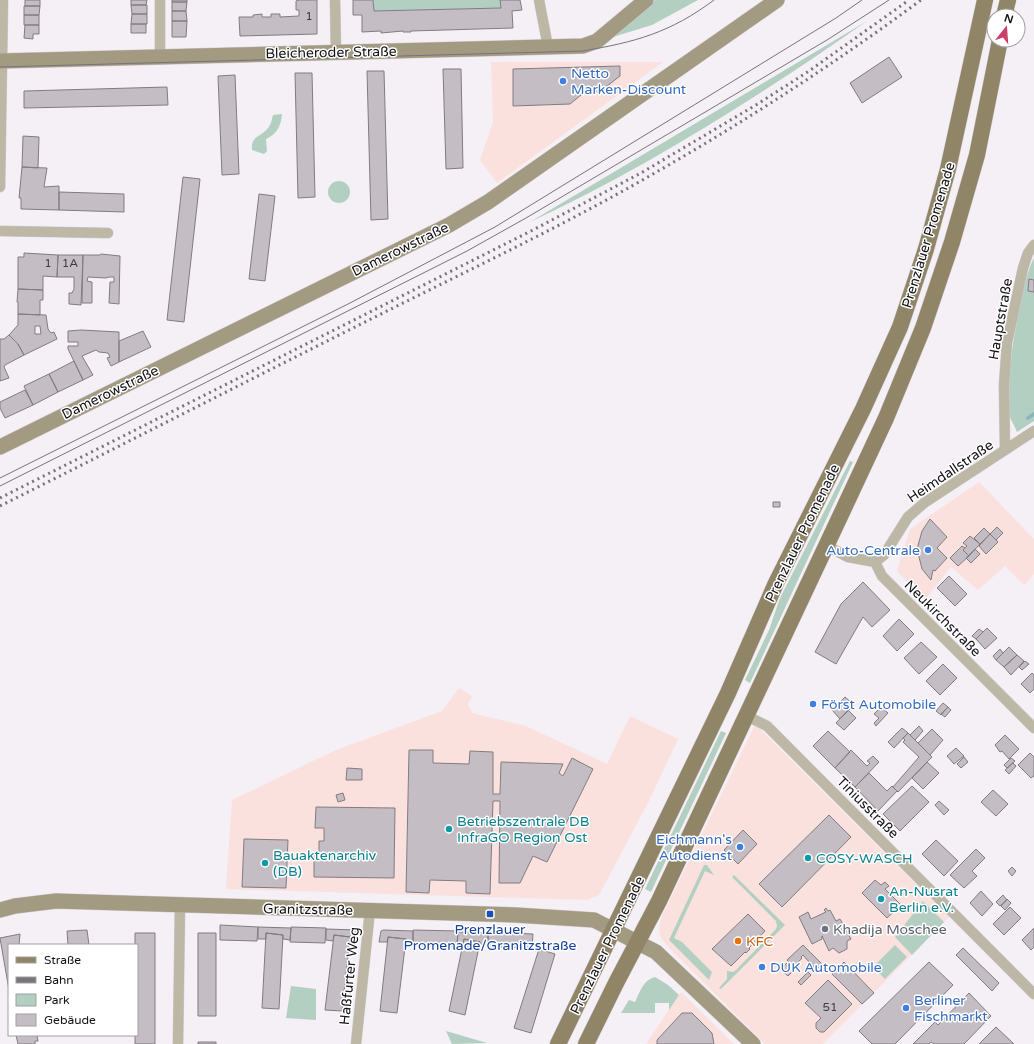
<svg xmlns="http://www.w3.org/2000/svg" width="1034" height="1044" font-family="'Varela Round',sans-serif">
<rect width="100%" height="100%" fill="#f5eff6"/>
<path fill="#fbe1dd" d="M491 62H663L497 183 480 160 493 122Z
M979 482 1034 539V574L1024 585 1005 566 978 590 951 567 925 600 897 571 910 529Z
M459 688 472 696 468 704 472 713 526 726 607 764 630 716 678 739 650 799 599 895 588 900 226 889 232 800 336 750 442 711Z
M754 727H758L949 917 823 1044H765L666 945 660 936 659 928 661 918Z
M681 992 734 1044H646Z"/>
<path fill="#b3cfc1" d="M373 0H500L501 8 374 11Z
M655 0H698L652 25 613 37Z
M867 21C760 96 648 167 530 222Z
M282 114C281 126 277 134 266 139L267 151 264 154 252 150C250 136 261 137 268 128 271 125 272 119 273 115Z
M328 192a11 11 0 1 1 22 0a11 11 0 1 1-22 0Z
M1034 258V421L1017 432C1015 426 1011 421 1009 415 1003 391 1021 279 1034 258Z
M850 461 853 462 750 683 745 680 769 630 780 598Z
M721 731 726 733 651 892 645 889Z
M704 865H707L714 875 705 871 674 938 682 942 712 972 709 980 669 940Z
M734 875 785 925 721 989 719 988 727 979V971L733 972 736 970 776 929 777 926 776 921 732 877Z
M923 901 944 922 912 955 895 937Z
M895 945 907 957 885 979 873 967Z
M655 977 668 985 679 995 669 1010V1003H655V1013H621L629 1000 635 1002C640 992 643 980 655 977Z
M291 986 316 989V1020L286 1018Z
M446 1031 487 1043 452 1044Z"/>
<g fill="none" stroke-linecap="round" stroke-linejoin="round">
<path stroke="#86b7be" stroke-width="3.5" d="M1028 418 1034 414"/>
</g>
<path fill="#c4bec4" stroke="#827c82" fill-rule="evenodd" d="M25 0H40V6H25Z
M131 0H147L146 5H131Z
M172 0H187V2H172Z
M299 0H317V34L240 36 239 17H253V15L262 14V17H271V14H280V17L299 16V10H296V1Z
M353 0H373L374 11 501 8 500 0H520L522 10 512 11 513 28 411 31V32H403V31L381 33V31L362 32V15H353Z
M172 2H187L186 11H172Z
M131 5H147V14H132Z
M24 6H40L39 15H24Z
M172 11H186L187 21H172Z
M132 14H147V24H131Z
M24 15H39V25H24Z
M172 21H187L186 37H172Z
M131 24H146V33H131Z
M25 25H39V34H33V39L24 38Z
M889 57 902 77 862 103 850 83Z
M620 66V76L598 93 592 86 570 104 513 106V69Z
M443 69H461L463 168 446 169Z
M367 71H384L388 219 371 220Z
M295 73H312L315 197 298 198Z
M235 75 239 174 222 175 218 76Z
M167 87 168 105 24 108V91Z
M23 136 39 137 38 168 22 167Z
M22 167 47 168 44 187 59 186V210L21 209V198H19Z
M183 177 200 179 184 322 167 320Z
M59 192 124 194V212L59 210Z
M259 194 275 196 265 281 249 279Z
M24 253 58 255 57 277 43 276V290L18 289V257H24Z
M101 254 120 256 119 304 109 303 110 282H114V277H109L106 278 88 277 87 281 92 282V303H82L83 255H100Z
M58 255H83L81 305 69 304V293H72L74 289V277H57Z
M1029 279 1034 280V292L1028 291Z
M18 289 43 290V300H40V315L18 314V302H17Z
M18 314 46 315 48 329 51 333 54 332 57 339 24 355 18 344 9 335 18 325ZM35 326H40L41 334H35Z
M81 330 119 332V362L111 366 107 358 110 357 108 353 99 352 96 350 82 356 93 375 83 380 68 349V346H78V342H68V331Z
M143 331 151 347 119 362V341Z
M9 335 18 344 24 355 5 365 4 367 9 378 0 381V339H4Z
M74 361 83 380 58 392 49 374Z
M49 374 58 392 33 405 24 386Z
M25 390 33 405 5 418 0 408V402Z
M773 502H780V507H773Z
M930 519 947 537 937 548 947 558 935 571 933 570 931 580 922 569 917 549 922 531Z
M997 527 1003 533 996 540 990 534Z
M984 528 990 534 980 544 974 538Z
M990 534 998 542 986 554 979 546Z
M970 536 980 544 969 556 963 550 967 546 963 543Z
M962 546 965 548 963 550 969 556 958 566 950 558Z
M975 549 980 554 971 563 966 558Z
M949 576 967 594 955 606 937 588Z
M863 582 890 610 872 627 863 617 836 664 815 652 841 604Z
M899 619 914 634 897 651 883 636Z
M987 628 997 638 985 649 976 639Z
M979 629 983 632 976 639 972 636Z
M921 642 937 657 919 674 904 658Z
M1009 647 1017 655 1004 667 996 660Z
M1000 649 1003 653 996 660 993 656Z
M1017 655 1024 661 1011 675 1004 667Z
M1025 661 1029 664 1022 670 1019 667Z
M943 664 957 678 940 695 926 681Z
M1032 673 1034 675V689L1030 693 1021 684Z
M845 697 854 705 840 719 832 710Z
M943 703 948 707 941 715 936 711Z
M881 707 888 713 876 726 874 723 879 718 874 714Z
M948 707 951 710 945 717 941 714Z
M848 710 856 718 844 730 836 723Z
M919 726 923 731 915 740 910 735Z
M902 728 908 733 894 748 888 742Z
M932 729 943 740 930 755 918 743Z
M828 731 850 752 835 768 813 746Z
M908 733 932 757 898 792 893 787 919 757 903 742 905 740 903 738Z
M1005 735 1019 749 1009 759 1002 751 1000 752 995 745Z
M956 748 964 756 954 764 947 756Z
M409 750H433V763L469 764 470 751 493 752V794H500L501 762 563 764 559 773 563 776 572 758 593 769 547 862 533 856 520 883H499L500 801H493L490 894 466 893V881L430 880 429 893 406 892Z
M851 750 867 766 870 763 867 761 873 756 879 762 855 787 835 768Z
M1030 753 1034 757V776L1031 778 1018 765Z
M964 757 968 762 961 768 957 764Z
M1011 758 1015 761 1007 768 1004 765Z
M927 762 939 773 923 789 912 778Z
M1013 763 1016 766 1009 774 1005 770Z
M347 768 362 769V780H346Z
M869 773 887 791 892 786 897 791 878 811 855 787Z
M912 786 929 802 900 831 883 814Z
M993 790 1008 804 996 816 981 802Z
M343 793 345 800 338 802 336 795Z
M939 801 949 810 944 815 935 805Z
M316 807 395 808 394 878 314 877V854H319V841H324V828H315Z
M829 815 851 837 782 907 759 884Z
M743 830 757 844 738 864 724 850Z
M244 839 288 840 286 888 242 887Z
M936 840 958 861 944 876 922 854Z
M976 849 985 858 972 871 977 876 964 888 950 875Z
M1012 867 1016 871 1012 876 1008 871Z
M875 880 881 885 885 882 889 886 885 889 901 905 887 918 862 893Z
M981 891 993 904 982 916 970 903Z
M1003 895 1007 900 1000 906 996 902Z
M1007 899 1011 903 1005 910 1001 906Z
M1010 907 1021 918 1004 935 993 924Z
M826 908 828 911 830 910 836 921 840 919 851 939 847 941V949L839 953 833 948 829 951 822 936V939L812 944 799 917 808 912 811 919 826 912 824 910Z
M748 914 765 931 749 948 750 949 746 953 745 952 731 966 712 949Z
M220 925 258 927 257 941 220 940Z
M258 927 291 928 290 940 283 939V935L266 933V939H258Z
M291 927 326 928 325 943 290 942Z
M1034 928V947L1031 950 1022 940Z
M326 929 357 930V942H350V937L334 935 333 941 326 940Z
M87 930 89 945H68L67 931Z
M383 930 413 931V942H405L406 939 388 937 387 942H379L381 931Z
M413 930 458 931 457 946 413 945Z
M458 932 488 933V945L480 944V942L464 939 463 944H457Z
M488 932 533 934 532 948 488 947Z
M135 933H155V1044H135V1035H137V945H135Z
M198 933H216V1016H198Z
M266 933 283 935 279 1009 262 1008Z
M20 934 19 945H9V990L0 938Z
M334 935 350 937 342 1011 325 1010Z
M388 937 406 939 397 1013 380 1011Z
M464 939 480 942 465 1015 449 1011Z
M803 945 822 964 816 970 803 955 801 957 802 958 794 967 787 960Z
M963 948 999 983 992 991 956 955Z
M539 949 555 954 531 1033 514 1028Z
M844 962 874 993 862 1004 832 974Z
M929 962 953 985 895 1044H872L859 1031Z
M787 963 794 970 788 976 780 969Z
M808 972 811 975 801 985 798 982Z
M828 980 852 1004 824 1032H820L816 1028V1023L821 1018 805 1003Z
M969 993 991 1016 964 1044H934L931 1042 929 1044H913L935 1022 938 1025Z
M682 1013H692L712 1033 714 1044H657V1040Z
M996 1027 1014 1044H979Z
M16 1035H37L38 1041H35V1044H18Z
M198 1042H216V1044H198Z"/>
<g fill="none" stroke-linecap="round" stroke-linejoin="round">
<g stroke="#d1ccd2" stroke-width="11">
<path id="street" d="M335 0 336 52
M539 0 548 47
M160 57V0
M0 187 3 0
M0 231 108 233
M1005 450 1004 385 1007 343 1023 268 1028 253 1034 245
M825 545 848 557 875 562
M875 562 882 576 1034 728
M875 562 884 555 908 517 924 503 1034 431
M745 715 767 726 773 732 1034 994
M178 1044 180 905
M356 1044 370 910"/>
</g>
<g stroke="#d1ccd2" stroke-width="16">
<path id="secondary" d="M0 61 583 46 597 41 646 0
M0 447 449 225 488 202 777 0
M0 910 15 906 56 901 516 915 594 920 656 952 753 1044"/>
</g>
<g stroke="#d1ccd2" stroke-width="17">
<path id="primary" d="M1004 16 1008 0
M558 1044 728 693 776 583 863 409 900 327 926 249 948 169 985 0
M586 1044 616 983 659 901 844 508 886 418 923 328 952 242 977 155 1000 40"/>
</g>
<use href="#street" stroke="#bdb7a6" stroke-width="10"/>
<use href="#secondary" stroke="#a39a82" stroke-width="15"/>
<use href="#primary" stroke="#908567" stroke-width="16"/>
<path stroke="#787479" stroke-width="1" d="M0 67 583 51C635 42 670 33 714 0
M0 478 350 303 495 227 836 18 862 0
M0 486 467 251 526 218 827 40 889 0"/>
<path stroke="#787479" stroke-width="3" stroke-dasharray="2 4" stroke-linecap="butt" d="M0 498 531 231 641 173 756 105 809 71 909 0
M0 506C128 442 255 377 383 313 471 269 560 227 646 178 741 124 833 65 921 0"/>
</g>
<g fill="#3f7fe0" stroke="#fff" stroke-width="1.5">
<circle cx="563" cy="81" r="4"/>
<circle cx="928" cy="550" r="4"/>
<circle cx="813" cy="704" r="4"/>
<circle cx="740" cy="847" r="4"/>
<circle cx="762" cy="967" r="4"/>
<circle cx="906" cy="1008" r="4"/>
</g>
<g fill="#0f9aa8" stroke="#fff" stroke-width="1.5">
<circle cx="449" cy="829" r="4"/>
<circle cx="808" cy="858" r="4"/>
<circle cx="265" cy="863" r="4"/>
<circle cx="881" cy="899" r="4"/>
</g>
<rect fill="#1a4fb4" stroke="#fff" stroke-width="1.5" x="486" y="910" width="8" height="8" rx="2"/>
<circle fill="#6b7280" stroke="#fff" stroke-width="1.5" cx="825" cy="929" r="4"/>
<circle fill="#e8710a" stroke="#fff" stroke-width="1.5" cx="738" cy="941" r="4"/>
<g text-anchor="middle" stroke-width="3" stroke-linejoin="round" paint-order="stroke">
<g font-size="12" fill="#403d41">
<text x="309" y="20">1</text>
<text x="48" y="267">1</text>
<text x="70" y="267">1A</text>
<text x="830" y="1011">51</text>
</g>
<g font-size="14" fill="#141215" stroke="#fff">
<text transform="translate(331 52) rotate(-1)" y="5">Bleicheroder Straße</text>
<text transform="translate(928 235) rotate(-73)" y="5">Prenzlauer Promenade</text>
<text transform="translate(400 249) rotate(-26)" y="5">Damerowstraße</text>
<text transform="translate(1000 319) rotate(-80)" y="5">Hauptstraße</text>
<text transform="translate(110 392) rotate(-26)" y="5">Damerowstraße</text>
<text transform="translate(950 471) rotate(-34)" y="5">Heimdallstraße</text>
<text transform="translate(802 533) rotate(-64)" y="5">Prenzlauer Promenade</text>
<text transform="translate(943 618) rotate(45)" y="5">Neukirchstraße</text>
<text transform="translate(868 807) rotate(45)" y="5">Tiniusstraße</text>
<text transform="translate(308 909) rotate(1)" y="5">Granitzstraße</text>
<text transform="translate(607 945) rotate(-64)" y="5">Prenzlauer Promenade</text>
<text transform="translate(349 976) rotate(-84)" y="5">Haßfurter Weg</text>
</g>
<g font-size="14" fill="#366cbe" stroke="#fff" text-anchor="start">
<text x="571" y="78">Netto<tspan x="571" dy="16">Marken-Discount</tspan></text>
<text x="920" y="555" text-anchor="end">Auto-Centrale</text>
<text x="821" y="709">Först Automobile</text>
<text x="732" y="844" text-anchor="end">Eichmann's<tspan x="732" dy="16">Autodienst</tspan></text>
<text x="770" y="972">DUK Automobile</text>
<text x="914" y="1005">Berliner<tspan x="914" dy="16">Fischmarkt</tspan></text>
</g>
<g font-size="14" fill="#0d838f" stroke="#fff" text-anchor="start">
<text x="457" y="826">Betriebszentrale DB<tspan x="457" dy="16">InfraGO Region Ost</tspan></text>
<text x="273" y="860">Bauaktenarchiv<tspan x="273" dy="16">(DB)</tspan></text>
<text x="816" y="863">COSY-WASCH</text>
<text x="889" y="896">An-Nusrat<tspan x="889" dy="16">Berlin e.V.</tspan></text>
</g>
<g font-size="14" fill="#164399" stroke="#fff">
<text x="490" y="934">Prenzlauer<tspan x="490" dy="16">Promenade/Granitzstraße</tspan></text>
</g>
<g font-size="14" fill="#5b616d" stroke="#fff" text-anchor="start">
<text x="833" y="934">Khadija Moschee</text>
</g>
<g font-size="14" fill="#c56008" stroke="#fff" text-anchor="start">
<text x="746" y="946">KFC</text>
</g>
</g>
<rect x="8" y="944" width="130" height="92" fill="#ffffff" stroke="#a1a0a1"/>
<rect x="16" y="957" width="20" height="6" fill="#908567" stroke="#a1a0a1"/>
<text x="44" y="964" font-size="12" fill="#141215">Straße</text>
<rect x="16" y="977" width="20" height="6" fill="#787479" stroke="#a1a0a1"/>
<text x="44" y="984" font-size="12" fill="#141215">Bahn</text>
<rect x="16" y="994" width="20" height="12" fill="#b3cfc1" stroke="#a1a0a1"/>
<text x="44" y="1004" font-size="12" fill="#141215">Park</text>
<rect x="16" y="1014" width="20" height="12" fill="#c4bec4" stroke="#a1a0a1"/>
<text x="44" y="1024" font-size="12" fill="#141215">Gebäude</text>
<g transform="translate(1006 28) rotate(17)"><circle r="19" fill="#ffffff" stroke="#a1a0a1"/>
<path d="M0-3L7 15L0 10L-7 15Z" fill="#cd3e68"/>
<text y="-6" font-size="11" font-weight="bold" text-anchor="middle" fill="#141215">N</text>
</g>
</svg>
